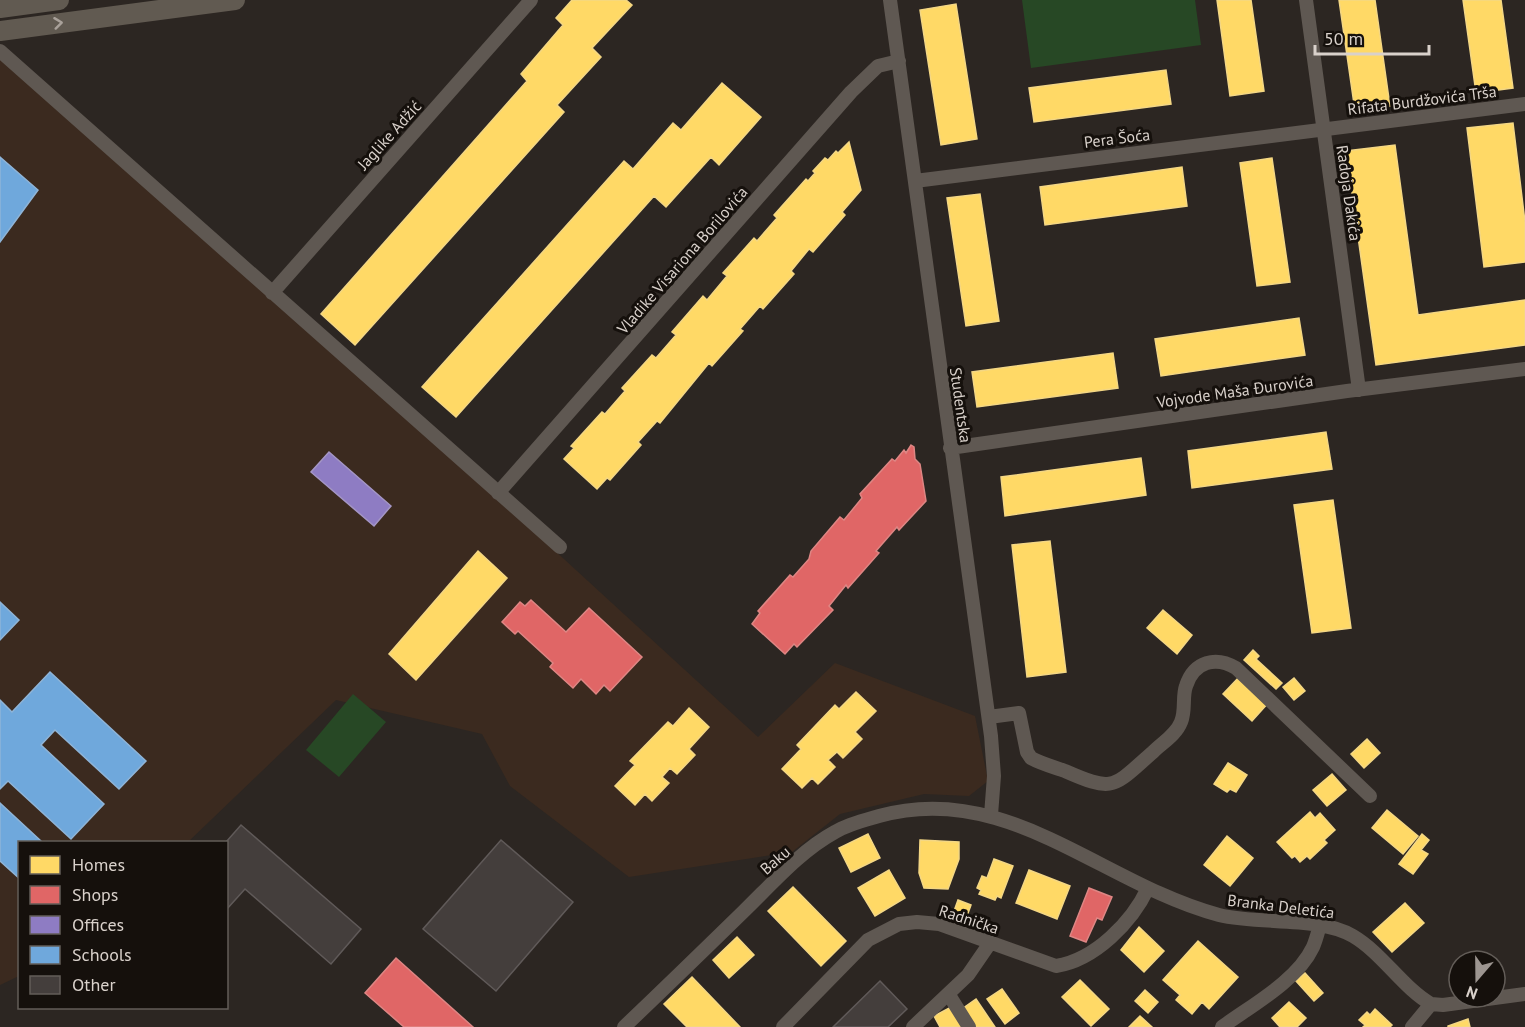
<svg xmlns="http://www.w3.org/2000/svg" width="1525" height="1027" font-family="'PT Sans',sans-serif">
<rect width="100%" height="100%" fill="#2c2622"/>
<path fill="#3b2a1f" d="M0 56 480 482 758 737 835 663 975 716 988 781 969 796 924 794 840 814 792 852 629 877 510 786 482 734 336 700 188 842H20L19 976 0 985Z"/>
<path fill="#274825" d="M1022 0H1195L1201 45 1031 68Z
M353 694 386 722 339 777 306 750Z"/>
<path fill="#ffd966" stroke="#f4d784" stroke-width="1.5" d="M572 0H626L632 5 592 48 601 57 557 105 564 112 355 345 321 314 527 81 521 74 563 25 556 18Z
M1217 0H1251L1264 91 1230 96Z
M1339 0H1375L1390 106 1355 111Z
M1463 0H1501L1513 88 1476 93Z
M956 4 977 139 941 145 920 10Z
M1166 70 1171 104 1034 122 1029 88Z
M722 83 761 117 719 165 711 157 666 207 654 196 456 417 422 387 624 161 633 169 673 123 681 130Z
M1513 123 1525 222V262L1484 267 1467 128Z
M849 142 861 190 842 212 845 215 813 252 809 249 791 271 794 274 763 309 760 306 740 329 743 331 712 366 709 363 660 423 657 421 638 442 641 445 610 480 607 478 597 489 564 459 574 448 571 446 602 412 605 414 625 391 622 388 652 355 656 358 676 335 672 332 703 296 707 300 727 276 723 273 754 238 757 241 777 218 774 215 806 179 808 181 815 173 813 171 825 158 828 160 836 151 838 153Z
M1395 145 1418 315 1525 300V345L1376 365 1346 151Z
M1272 158 1290 282 1257 286 1240 163Z
M1182 167 1187 206 1045 225 1040 187Z
M980 194 999 321 966 326 947 198Z
M1299 318 1305 355 1161 376 1155 339Z
M1113 353 1118 388 977 407 972 372Z
M1326 432 1332 469 1192 488 1188 451Z
M1141 458 1146 495 1005 516 1001 477Z
M1333 500 1351 628 1312 633 1294 505Z
M1050 541 1066 672 1027 677 1012 545Z
M478 551 507 578 416 680 389 654Z
M1163 610 1192 635 1177 654 1147 628Z
M1253 650 1259 656 1256 659 1282 683 1276 689 1244 660Z
M1240 676 1269 702 1252 721 1223 694Z
M1294 678 1305 691 1294 700 1283 687Z
M856 692 876 711 855 732 862 739 843 758 837 752 828 760 835 767 818 784 812 778 802 788 782 769 801 749 797 745 835 705 839 709Z
M689 708 709 727 689 749 695 755 677 774 670 768 662 777 669 783 652 801 645 794 635 805 615 786 635 765 630 761 668 722 673 726Z
M1367 739 1380 753 1364 768 1351 754Z
M1228 763 1247 775 1236 792 1230 789 1227 792 1214 784Z
M1332 774 1346 790 1327 806 1313 790Z
M1387 810 1418 836 1403 854 1372 828Z
M1310 812 1315 818 1320 813 1335 830 1324 840 1327 843 1310 859 1307 856 1300 862 1295 856 1292 858 1277 842Z
M868 834 880 858 851 872 839 848Z
M1422 834 1429 840 1421 850 1428 854 1413 874 1399 864Z
M1227 836 1253 858 1230 886 1204 865Z
M920 840 959 842V859L948 889 924 888 919 873Z
M994 859 1013 866 1001 898 997 896 995 900 979 894 981 890 977 888 982 876 987 878Z
M889 870 905 898 875 916 858 888Z
M1029 870 1070 886 1057 919 1016 903Z
M793 887 846 941 821 966 768 911Z
M958 900 971 905 967 916 954 911Z
M1405 903 1424 923 1392 952 1373 932Z
M1139 927 1164 951 1144 972 1121 950Z
M737 937 754 955 729 978 713 960Z
M1198 941 1238 977 1209 1009 1202 1002 1192 1014 1176 1000 1180 995 1163 980Z
M1305 973 1323 993 1314 1001 1296 981Z
M692 977 740 1027H687L664 1004Z
M1080 980 1109 1009 1091 1026 1062 997Z
M1002 989 1019 1013 1005 1024 987 999Z
M1145 990 1158 1002 1148 1013 1135 1001Z
M976 999 995 1027H974L962 1009Z
M1289 1002 1306 1018 1297 1027H1280L1272 1018Z
M955 1005 967 1027H940L934 1016Z
M1375 1009 1392 1025 1390 1027H1363L1365 1025 1359 1020 1367 1012 1370 1015Z
M1140 1016 1152 1027H1129Z
M1468 1019 1470 1027H1448V1026Z"/>
<path fill="#e06666" stroke="#de8684" stroke-width="1.5" d="M911 445 914 447 915 459 920 464 926 501 899 530 897 527 876 551 879 553 848 588 846 585 829 606 833 610 797 647 794 644 785 654 752 624 760 613 758 611 790 575 793 577 809 559 811 551 840 517 844 520 862 498 860 494 892 459 895 461 904 450 906 453Z
M531 600 566 632 589 608 642 657 610 691 604 685 596 694 581 679 573 688 550 667 553 663 518 631 515 634 502 622 520 602 525 606Z
M1089 888 1112 897 1102 920 1097 918 1086 942 1070 936Z
M396 958 473 1027H404L365 993Z"/>
<path fill="#8e7cc3" stroke="#a496c5" stroke-width="1.5" d="M329 452 391 506 374 526 311 472Z"/>
<path fill="#6fa8dc" stroke="#8fb4d7" stroke-width="1.5" d="M0 157 38 190 0 242Z
M0 602 19 620 0 640Z
M50 672 146 761 119 789 55 730 41 745 104 804 71 839 8 781 0 789V700L12 712Z
M0 803 42 842H20V879L0 861Z"/>
<path fill="#443e3c" stroke="#605a59" stroke-width="1.5" d="M241 825 361 929 331 964 245 889 226 910V842Z
M501 840 573 902 496 991 423 929Z
M880 981 907 1009 888 1027H833Z"/>
<g fill="none" stroke-linecap="round" stroke-linejoin="round">
<path stroke="#5f5852" stroke-width="14" d="M890 0 991 736 994 776 991 815
M1306 0 1359 390
M0 51 560 547
M915 181 1525 104
M272 293 531 0
M950 448 1347 391 1525 369
M498 493 851 92 878 66 899 61
M989 717 1019 713 1027 752 1031 758C1042 764 1054 767 1065 771 1115 793 1113 787 1153 752 1162 743 1176 735 1181 722 1186 710 1182 697 1186 686 1194 661 1216 656 1236 668L1370 796
M949 995 969 1027
M624 1027C664 989 703 951 743 912 771 885 800 851 835 832 848 824 865 820 879 816 1007 780 1102 884 1219 915 1260 925 1319 916 1353 936 1382 953 1403 988 1431 1004L1443 1005 1525 994
M783 1027 868 940 899 924 917 922 939 924 1056 966C1095 960 1132 922 1148 888
M913 1027 968 975 990 943
M1222 1027C1252 1005 1297 981 1313 947 1316 940 1318 932 1320 925
M1412 1027 1431 1004"/>
<path stroke="#615a51" stroke-width="20" d="M0 8 59 0
M0 31 235 0"/>
</g>
<defs><path id="oneway-chevron" d="M-2-3.5L2.5 0L-2 3.5" fill="none" stroke-width="1.6" stroke-linecap="round" stroke-linejoin="round" transform="scale(1.5)"/></defs>
<use stroke="#a9a19a" href="#oneway-chevron" transform="translate(58 23) rotate(-7)"/>
<g text-anchor="middle" stroke-width="6" stroke-linejoin="round" paint-order="stroke">
<g font-size="16" fill="#d9d1cb" stroke="#15100c">
<text transform="translate(1422 100) rotate(-7)" y="6">Rifata Burdžovića Trša</text>
<text transform="translate(389 135) rotate(-48)" y="6">Jaglike Adžić</text>
<text transform="translate(1117 138) rotate(-7)" y="6">Pera Šoća</text>
<text transform="translate(1349 193) rotate(82)" y="6">Radoja Dakića</text>
<text transform="translate(682 260) rotate(-49)" y="6">Vladike Visariona Borilovića</text>
<text transform="translate(1235 391) rotate(-8)" y="6">Vojvode Maša Đurovića</text>
<text transform="translate(961 405) rotate(82)" y="6">Studentska</text>
<text transform="translate(775 860) rotate(-41)" y="6">Baku</text>
<text transform="translate(1281 906) rotate(7)" y="6">Branka Deletića</text>
<text transform="translate(969 919) rotate(18)" y="6">Radnička</text>
</g>
</g>
<rect x="18" y="841" width="210" height="168" fill="#15100c" stroke="#635d58" stroke-width="1.5"/>
<rect x="30" y="856" width="30" height="18" fill="#ffd966" stroke="#635d58" stroke-width="1.5"/>
<text x="72" y="871" font-size="18" fill="#d9d1cb">Homes</text>
<rect x="30" y="886" width="30" height="18" fill="#e06666" stroke="#635d58" stroke-width="1.5"/>
<text x="72" y="901" font-size="18" fill="#d9d1cb">Shops</text>
<rect x="30" y="916" width="30" height="18" fill="#8e7cc3" stroke="#635d58" stroke-width="1.5"/>
<text x="72" y="931" font-size="18" fill="#d9d1cb">Offices</text>
<rect x="30" y="946" width="30" height="18" fill="#6fa8dc" stroke="#635d58" stroke-width="1.5"/>
<text x="72" y="961" font-size="18" fill="#d9d1cb">Schools</text>
<rect x="30" y="976" width="30" height="18" fill="#443e3c" stroke="#635d58" stroke-width="1.5"/>
<text x="72" y="991" font-size="18" fill="#d9d1cb">Other</text>
<g transform="translate(1477 979) rotate(200)"><circle r="28" fill="#15100c" stroke="#635d58" stroke-width="1.5"/>
<path d="M0-4.5L10 22L0 15L-10 22Z" fill="#9c9590"/>
<text y="-9" font-size="16" font-weight="bold" text-anchor="middle" fill="#d9d1cb">N</text>
</g>
<path d="M1315 45v9h114v-9" fill="none" stroke="#d9d1cb" stroke-width="3"/>
<text x="1324" y="45" font-size="18" fill="#d9d1cb" stroke="#15100c" stroke-width="4.5" paint-order="stroke">50 m</text>
</svg>
